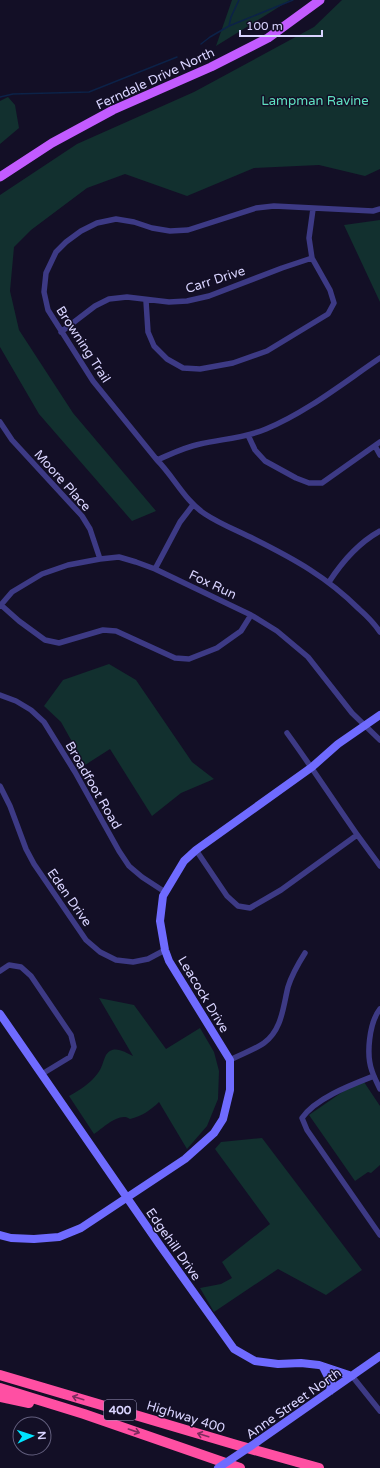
<svg xmlns="http://www.w3.org/2000/svg" width="380" height="1468" font-family="'Varela Round',sans-serif">
<rect width="100%" height="100%" fill="#130f26"/>
<path fill="#12302f" d="M232 0H290L216 46Z
M342 0H380V169L365 176 319 165 254 168 187 196 125 174 87 188 31 230 14 247 10 291 19 330 73 413 156 511 132 521 39 414 0 347V195L77 144 194 92 314 27Z
M8 97 15 105 19 128 0 144V101Z
M380 220V302L344 225Z
M109 664 136 680 192 762 214 779 181 793 152 816 110 749 85 765 61 722 44 706 63 680Z
M99 998 134 1005 166 1049 200 1028 214 1052 219 1071 218 1099 207 1126 187 1149 159 1102C151 1110 142 1116 130 1119 120 1111 103 1128 94 1134L69 1096C80 1090 91 1083 98 1073 102 1068 103 1061 106 1055 113 1044 125 1052 133 1056Z
M364 1082 380 1106V1165L371 1173 368 1172 355 1181 309 1115 351 1086Z
M262 1138 362 1270 326 1295 278 1269 214 1312 200 1288 221 1284 232 1278 222 1262 270 1224 215 1149 221 1142Z"/>
<g fill="none" stroke-linecap="round" stroke-linejoin="round">
<path stroke="#0c2248" stroke-width="1.5" d="M239 0 231 17 229 26 293 0
M201 44 210 37 229 26
M13 94 89 92 177 57
M0 97 13 94"/>
<path stroke="#3d3a85" stroke-width="5.5" d="M380 209 373 211 274 206 256 208 188 230 170 231 152 228 134 222 116 219 97 223 81 231 66 242 56 252 46 273 44 292 48 310 93 381 157 460C174 477 185 501 205 514 220 524 238 531 254 539 294 559 327 577 359 609 367 616 374 623 380 632
M146 301 148 332 154 346 167 359 183 368 200 369 233 363 267 351 328 314 334 303 330 290 312 258 309 238 313 209
M61 332 95 306 109 299 127 297 169 302 187 301 209 296 282 268 312 258
M0 422 12 440 82 516 90 529 100 559
M248 435 255 450 265 461 296 478 309 483H322L380 442
M375 446 380 455
M157 460C171 454 185 447 200 444 222 439 245 438 266 429 307 412 343 383 380 358
M155 569 180 522 193 505
M329 582C342 562 358 543 380 531
M1 605 19 621 45 640 59 643 103 630 116 631 175 658 189 659 217 648 241 631 251 615
M0 606 12 592 42 574 68 565 100 559 119 557 136 562 155 569 251 615 277 631 308 657 352 713 380 740
M0 695 16 701 31 710 44 722 75 772 119 851 129 866 142 877 165 892
M287 733C311 766 333 800 356 833 364 844 372 855 380 866
M0 786 10 806 26 849 34 864 86 940 100 952 116 960 133 962 148 959 165 950
M196 850 227 896 238 906 250 908 281 890 357 835
M0 971 9 965 21 967 31 976 71 1035 74 1047 70 1057 42 1074
M380 1009C369 1023 366 1055 372 1071 374 1077 377 1083 380 1089
M230 1060C241 1054 254 1050 264 1043 282 1030 283 1007 288 987 292 974 298 964 305 953
M374 1076C351 1085 316 1098 302 1118L307 1130 380 1235
M352 1376 380 1411"/>
<path stroke="#6f6bff" stroke-width="8" d="M0 1014 159 1244 234 1349 255 1361 278 1364 301 1363 319 1365 352 1376
M0 1235 11 1238 34 1239 59 1237 81 1228 185 1159 214 1133 223 1119 230 1090V1060L169 961 165 950 160 921 163 896 184 861 196 850 312 767 338 744 380 715
M323 1367 331 1383 330 1391
M257 1442 380 1356"/>
<path stroke="#c25bff" stroke-width="9" d="M0 177 52 143 113 110 211 67 268 38 320 0"/>
<path stroke="#ff4fa3" stroke-width="10" d="M0 1375 240 1446 319 1468
M0 1388 84 1414 240 1468
M0 1397 29 1403"/>
<path stroke="#6f6bff" stroke-width="8" d="M218 1468 257 1442"/>
</g>
<defs><path id="oneway-shaft" d="M-6 0H5M1.5-3L5.5 0L1.5 3" fill="none" stroke-width="1.6" stroke-linecap="round" stroke-linejoin="round"/></defs>
<g stroke="#7d2c5e">
<use href="#oneway-shaft" transform="translate(78 1398) rotate(-163)"/>
<use href="#oneway-shaft" transform="translate(134 1431) rotate(19)"/>
<use href="#oneway-shaft" transform="translate(203 1435) rotate(-163)"/>
</g>
<g text-anchor="middle" stroke-width="3" stroke-linejoin="round" paint-order="stroke">
<rect fill="#130f26" stroke="#9e99be" stroke-width="1" x="104" y="1400" width="32" height="20" rx="3"/>
<g font-size="12" font-weight="bold" fill="#d9d4ff">
<text x="120" y="1414">400</text>
</g>
<g font-size="13" fill="#d9d4ff" stroke="#130f26">
<text transform="translate(155 78) rotate(-25)" y="5">Ferndale Drive North</text>
<text transform="translate(215 279) rotate(-18)" y="5">Carr Drive</text>
<text transform="translate(84 344) rotate(57)" y="5">Browning Trail</text>
<text transform="translate(63 480) rotate(48)" y="5">Moore Place</text>
<text transform="translate(213 584) rotate(25)" y="5">Fox Run</text>
<text transform="translate(94 785) rotate(60)" y="5">Broadfoot Road</text>
<text transform="translate(70 897) rotate(55)" y="5">Eden Drive</text>
<text transform="translate(204 994) rotate(59)" y="5">Leacock Drive</text>
<text transform="translate(174 1244) rotate(55)" y="5">Edgehill Drive</text>
<text transform="translate(293 1403) rotate(-35)" y="5">Anne Street North</text>
<text transform="translate(186 1416) rotate(17)" y="5">Highway 400</text>
</g>
<g font-size="13" fill="#5fe0c0" stroke="#130f26">
<text x="315" y="105">Lampman Ravine</text>
</g>
</g>
<g transform="translate(32 1436) rotate(87)"><circle r="19" fill="#130f26" stroke="#625e7d"/>
<path d="M0-3L7 15L0 10L-7 15Z" fill="#00e5ff"/>
<text y="-6" font-size="11" font-weight="bold" text-anchor="middle" fill="#d9d4ff">N</text>
</g>
<path d="M240 30v6h82v-6" fill="none" stroke="#d9d4ff" stroke-width="2"/>
<text x="246" y="30" font-size="12" fill="#d9d4ff" stroke="#130f26" stroke-width="3" paint-order="stroke">100 m</text>
</svg>
